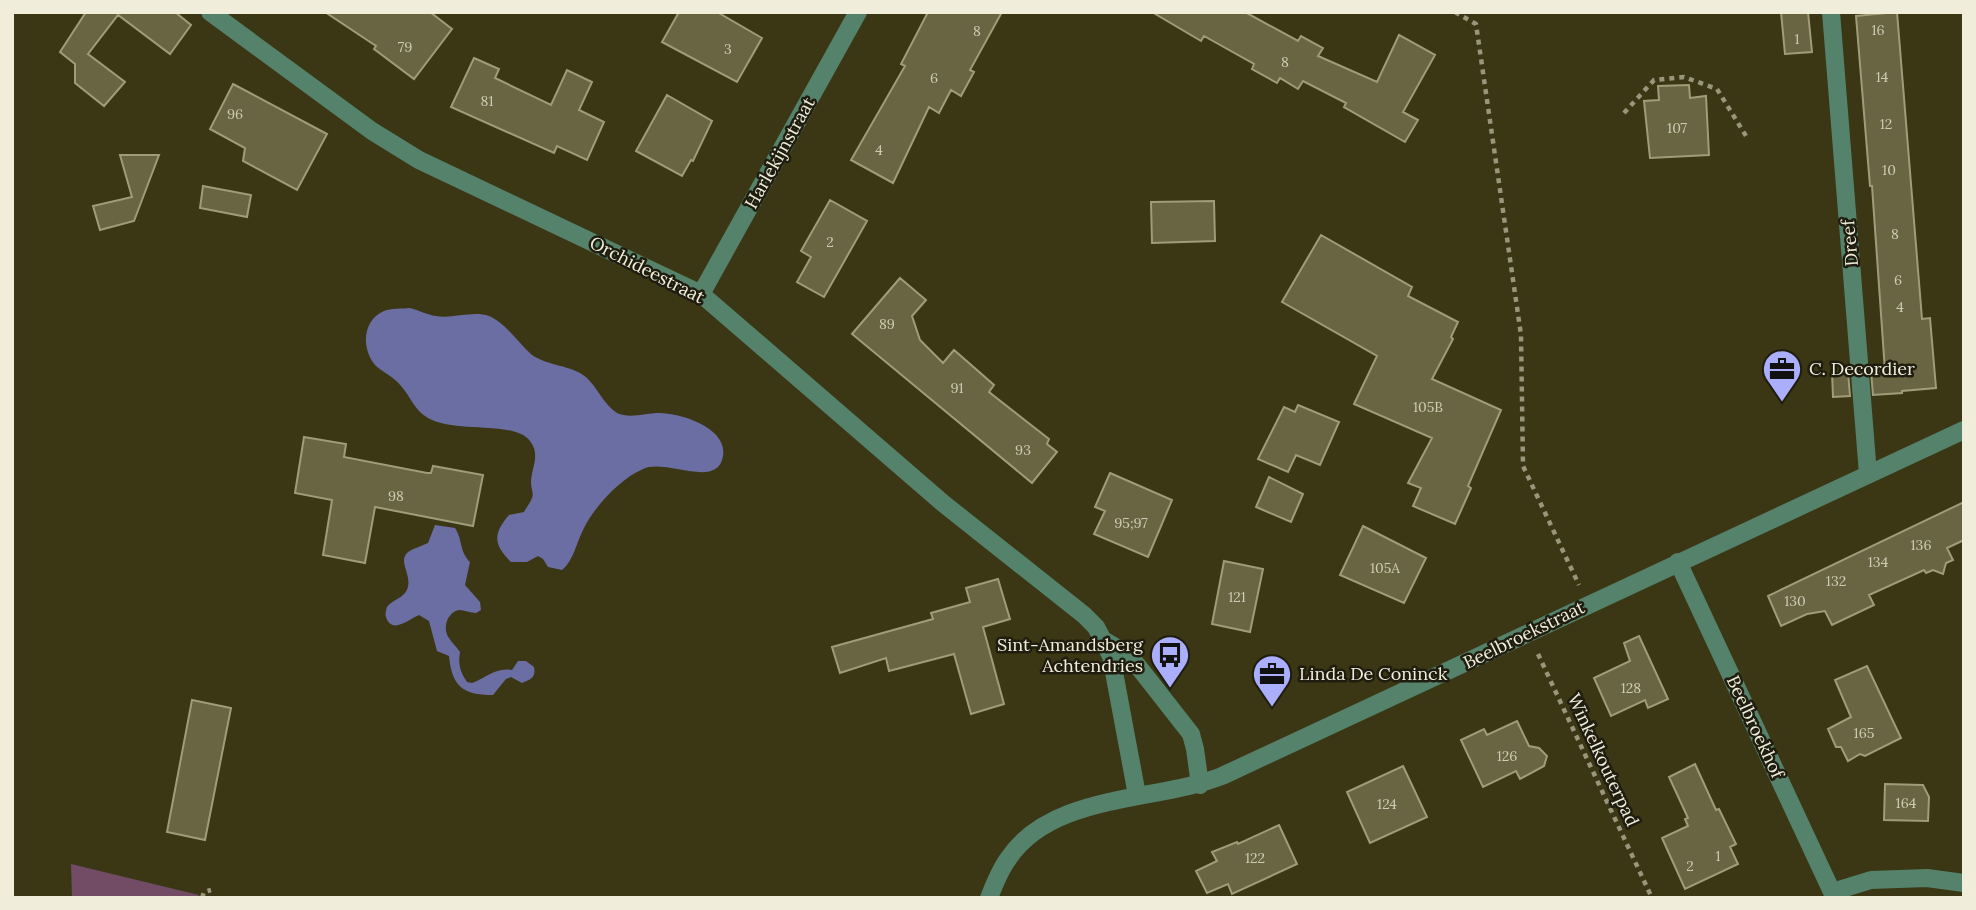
<svg xmlns="http://www.w3.org/2000/svg" width="1976" height="910" font-family="Lora,serif">
<rect width="100%" height="100%" fill="#3b3614"/>
<path fill="#714c64" d="M71 864 199 895 198 898H72Z"/>
<path fill="#6b6ea2" d="M410 308C419 310 427 315 436 316 452 319 474 310 489 316 506 323 518 343 532 355 548 366 571 365 586 377 597 387 605 406 617 413 629 419 647 413 659 413 681 413 728 428 723 456 718 490 665 458 643 469 620 479 595 506 584 528 576 543 574 560 562 570L548 567 543 559 538 556 527 562H511C493 544 493 534 509 515L524 512C526 508 530 503 532 498 534 493 531 488 531 483 531 468 541 455 530 441 514 420 456 434 428 418 414 410 411 397 401 386 394 377 384 373 376 366 361 350 362 320 384 311 391 308 402 309 410 308Z
M435 525 455 528C463 540 459 551 470 562L465 585 480 602 481 610 476 613C471 613 464 610 459 610 447 612 442 629 449 638 452 643 456 646 460 652 458 664 460 672 467 682L472 683C486 678 496 667 512 670L518 661H526L534 667C536 678 531 679 522 683L511 677 506 679 493 695C462 695 452 686 449 656L437 651 429 621 419 615C409 619 392 635 386 617 385 614 386 610 387 607 391 601 400 599 405 593 416 578 396 562 408 552 414 548 422 546 428 543Z"/>
<path fill="#696441" stroke="#a19c78" stroke-width="2" d="M86 12H175L191 25 170 54 118 15 88 54 125 82 104 106 75 83V64L60 52Z
M325 12H430L452 29 414 79 374 49 376 46Z
M679 12H717L762 38 737 82 662 42Z
M928 12H1002L970 70 974 72 961 96 951 90 939 113 929 107 893 183 851 160 905 66 901 64Z
M1152 12H1245L1298 41 1301 36 1323 48 1318 56 1377 82 1399 35 1435 55 1403 112 1418 120 1405 142 1344 107 1346 103 1303 81 1298 89 1280 78 1277 83 1252 69 1254 64 1204 36 1201 41Z
M1781 12H1808L1812 52 1785 54Z
M1897 12 1922 319 1930 318 1936 388 1902 391V393L1873 395 1871 372 1885 371 1872 186H1870L1856 16Z
M474 58 499 69 495 78 551 105 567 70 592 82 579 110 604 122 587 160 557 146 554 153 451 107Z
M233 84 327 134 297 190 243 161 245 148 210 129Z
M1689 85 1690 98 1706 96 1709 155 1650 158 1644 101 1659 100 1658 86Z
M667 95 712 121 693 161 691 160 682 176 636 151Z
M120 155H159L134 221 100 230 93 206 132 197Z
M203 186 251 195 247 217 200 208Z
M830 200 867 221 824 297 797 282 811 257 801 251Z
M1214 201 1215 241 1152 243 1151 202Z
M1321 235 1412 287 1408 296 1458 322 1451 337 1453 339 1432 379 1501 410 1468 486 1471 488 1455 524 1413 506 1421 488 1408 483 1432 438 1354 404 1377 356 1282 302Z
M900 278 926 300 912 316 920 340 943 363 954 350 994 385 989 392 1049 439 1047 444 1057 452 1032 483 852 334Z
M1848 372 1850 396 1833 397 1832 373Z
M1298 405 1339 422 1320 465 1296 455 1288 472 1258 459 1284 407 1295 412Z
M304 437 346 444 344 457 427 473H431L433 466 483 475 473 526 375 507 365 563 323 555 332 500 295 493Z
M1110 473 1172 500 1148 557 1094 534 1105 511 1095 507Z
M1269 477 1303 494 1291 522 1256 507Z
M1964 502V540L1947 548 1953 560 1946 563 1943 574 1933 570 1926 573 1924 570 1869 595 1874 605 1832 625 1825 611 1807 614 1781 626 1768 596Z
M1363 526 1426 558 1404 603 1340 575Z
M1224 561 1263 569 1250 632 1212 624Z
M998 579 1010 619 983 627 1004 704 971 714 954 654 889 671 886 658 840 673 832 647 933 619 931 613 970 602 966 588Z
M1639 636 1668 699 1648 708 1645 700 1611 716 1594 678 1630 661 1624 643Z
M1867 666 1901 738 1865 756 1860 754 1848 761 1841 747H1836L1828 729 1851 717 1835 680Z
M192 700 231 708 205 840 167 832Z
M1517 721 1529 746 1539 748 1547 756 1544 766 1520 779 1516 771 1483 787 1461 740 1484 729 1487 735Z
M1695 764 1716 810 1719 809 1736 844 1730 847 1738 864 1685 889 1662 838 1688 826 1685 819 1688 818 1669 777Z
M1403 766 1427 817 1370 843 1347 792Z
M1885 784 1923 785 1929 797 1928 821 1884 820Z
M1279 825 1297 864 1232 894 1228 884 1207 893 1196 871 1217 861 1212 852 1237 842 1238 844Z"/>
<g fill="none" stroke-linecap="round" stroke-linejoin="round">
<path stroke="#99967c" stroke-width="4.5" stroke-dasharray="5 5" stroke-linecap="butt" d="M1455 12 1476 24 1521 335 1523 466 1579 585
M1624 113 1654 80 1684 77 1717 89 1746 136
M1538 654 1652 898
M202 898 204 892 211 890"/>
<path stroke="#54826a" stroke-width="18" d="M210 12 372 131 419 160 701 294 944 504 1084 615 1096 627 1111 656 1137 795
M1831 12 1868 474
M701 294 858 12
M1678 562 1832 892 1871 880 1927 878 1964 883
M1105 641 1124 652 1137 665 1191 734 1195 749 1200 785
M989 898C994 885 1000 870 1008 859 1052 793 1156 802 1222 776L1964 430"/>
</g>
<defs>
<g id="office-pin" transform="scale(2.0125)"><path d="M0 17L-7.5 6A9.5 9.5 0 1 1 7.5 6Z" fill="#abaffb" stroke="#1f1d0f"/><path d="M-6-3h4V-5.5h4V-3h4V5H-6ZM-1-4.5V-3h2v-1.5ZM-6 0V1H6V0Z" fill="#111"/></g>
<g id="bus-pin" transform="scale(2.0125)"><path d="M0 17L-7.5 6A9.5 9.5 0 1 1 7.5 6Z" fill="#abaffb" stroke="#1f1d0f"/><path d="M-5-6H5V4H4V6H2V4H-2V6H-4V4H-5ZM-3.5-4V0h7V-4ZM-3.5 1.2v1.5H-2V1.2ZM2 1.2v1.5H3.5V1.2Z" fill="#111"/></g>
</defs>
<g fill-rule="evenodd">
<use href="#office-pin" x="1782" y="369"/>
<use href="#bus-pin" x="1170" y="655"/>
<use href="#office-pin" x="1272" y="674"/>
</g>
<g text-anchor="middle" stroke-width="5" stroke-linejoin="round" paint-order="stroke">
<g font-size="14" fill="#ceccb4">
<text x="1878" y="35">16</text>
<text x="977" y="36">8</text>
<text x="1797" y="44">1</text>
<text x="405" y="52">79</text>
<text x="728" y="54">3</text>
<text x="1285" y="67">8</text>
<text x="1882" y="82">14</text>
<text x="934" y="83">6</text>
<text x="487" y="106">81</text>
<text x="235" y="119">96</text>
<text x="1886" y="129">12</text>
<text x="1677" y="133">107</text>
<text x="879" y="155">4</text>
<text x="1889" y="175">10</text>
<text x="1895" y="239">8</text>
<text x="830" y="247">2</text>
<text x="1898" y="285">6</text>
<text x="1900" y="312">4</text>
<text x="887" y="329">89</text>
<text x="957" y="393">91</text>
<text x="1428" y="412">105B</text>
<text x="1023" y="455">93</text>
<text x="396" y="501">98</text>
<text x="1131" y="528">95;97</text>
<text x="1921" y="550">136</text>
<text x="1878" y="567">134</text>
<text x="1385" y="573">105A</text>
<text x="1836" y="586">132</text>
<text x="1237" y="602">121</text>
<text x="1795" y="606">130</text>
<text x="1631" y="693">128</text>
<text x="1864" y="738">165</text>
<text x="1507" y="761">126</text>
<text x="1906" y="808">164</text>
<text x="1387" y="809">124</text>
<text x="1718" y="861">1</text>
<text x="1255" y="863">122</text>
<text x="1690" y="871">2</text>
</g>
<g font-size="18" fill="#f0eedb" stroke="#1f1d0f">
<text transform="translate(780 153) rotate(-61)" y="6">Harlekijnstraat</text>
<text transform="translate(1850 243) rotate(-95)" y="6">Dreef</text>
<text transform="translate(647 270) rotate(27)" y="6">Orchideestraat</text>
<text transform="translate(1524 635) rotate(-26)" y="6">Beelbroekstraat</text>
<text transform="translate(1755 727) rotate(65)" y="6">Beelbroekhof</text>
<text transform="translate(1603 760) rotate(65)" y="6">Winkelkouterpad</text>
</g>
<g font-size="18" fill="#f0eedb" stroke="#1f1d0f" text-anchor="start">
<text x="1809" y="375">C. Decordier</text>
<text x="1143" y="651" text-anchor="end">Sint-Amandsberg<tspan x="1143" dy="21">Achtendries</tspan></text>
<text x="1299" y="680">Linda De Coninck</text>
</g>
</g>
<rect width="1976" height="910" fill="none" stroke="#f0eedb" stroke-width="28"/>
</svg>
